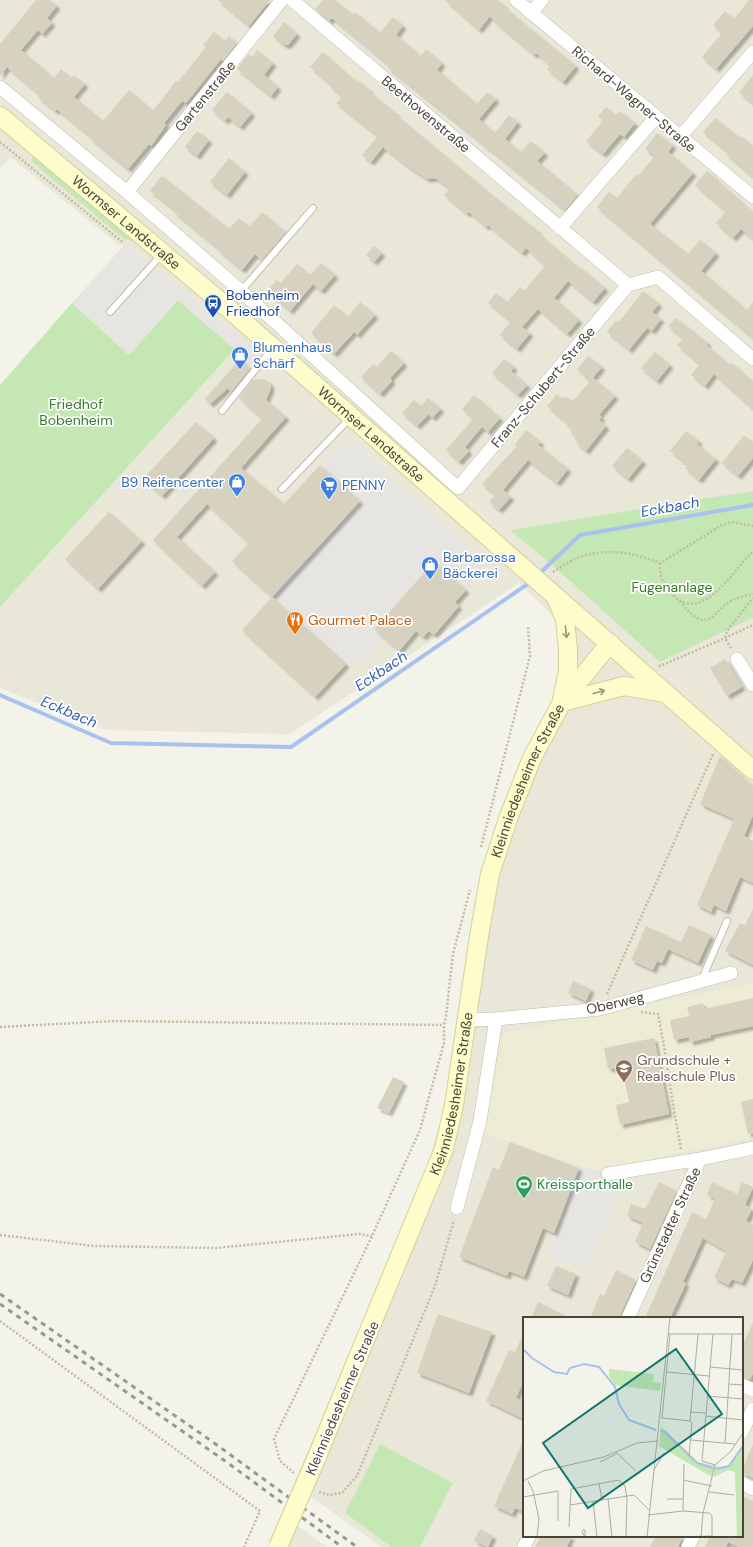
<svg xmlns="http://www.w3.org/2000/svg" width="753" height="1547" font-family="'DM Sans',sans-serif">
<defs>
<filter id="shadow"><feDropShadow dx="3.5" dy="3.5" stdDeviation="1" flood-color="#0004"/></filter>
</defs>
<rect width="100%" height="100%" fill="#f4f3e9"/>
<path fill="#e8e7d8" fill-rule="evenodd" d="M0 0H753V510L660 662 753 618V1547H420L453 1483 345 1513 391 1547H381L314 1499 292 1488 426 1173 450 1087 484 870 559 683 563 632 548 611 519 583 290 734 106 730 0 688V607L235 349 124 245H119L10 157 0 169ZM524 1318H742V1536H524Z
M281 1514 327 1547H268Z"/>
<path fill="#edecd4" d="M753 983V1138L596 1171 484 1133 504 1033Z"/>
<path fill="#c4e7b3" d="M34 157 135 241 124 239 31 161Z
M178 300 235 349 0 607V385L72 303 129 355Z
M753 491V618L660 662 558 570 510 530Z
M380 1444 453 1483 420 1547H391L345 1513Z"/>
<path fill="#e6e5e1" d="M124 245 264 354 254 366 178 300 129 355 72 303Z
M340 445 348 452 356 445 393 481 489 567 466 590 434 562 374 629 385 638 364 664 354 655 346 664 272 597 324 469 331 462 328 459Z
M579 1165 623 1180 586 1269 546 1254Z"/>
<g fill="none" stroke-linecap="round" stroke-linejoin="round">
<path stroke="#a8c2ef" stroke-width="4" d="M538 575 580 535 753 505
M0 695 111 743 291 747 532 581"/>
</g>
<path fill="#d6d2bf" filter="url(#shadow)" d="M36 0H50L57 6 47 18 52 23 42 34 38 30 21 50 54 78 61 69 71 78 74 75 85 84 74 97 103 121 129 90 153 111 176 81 178 82 206 47 203 45 214 32 225 41 229 36 237 43 223 61 221 59 186 103 182 101 164 123 166 125 151 146 149 144 128 169 91 139 92 138 57 109 55 111 38 97 40 95 7 67 0 76V44Z
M218 0H270L249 26Z
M323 0H335L353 15 355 12 380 33 393 17 403 26 396 35 421 56 426 49 442 63 437 70 477 104 487 92 496 99 479 119 495 133 509 115 518 122 505 139 521 152 531 141 545 153 537 161 578 195 565 210 402 79 388 68 390 66 332 18 329 21 315 9Z
M445 0H498L505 6 504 7 576 66 563 82 547 69 550 65 536 53 534 55 495 22 490 16 479 30Z
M749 0H753V26L716 69 702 57 722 33 713 25 725 11 734 19Z
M284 22 297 34 288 45H284L273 36Z
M257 50 273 63 264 75 278 87 271 96 237 69 249 54 252 57Z
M323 52 355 81 356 79 370 90 368 91 396 113 395 114 492 195 539 232 538 233 580 269 581 268 605 288 593 302 568 281 554 298 579 320 567 334 538 309 522 327 530 333 517 349 500 335 511 321 488 303 496 293 507 302 520 287 524 291 545 266 526 248 522 253 488 225 486 227 469 212 467 214 444 195 450 188 435 178 427 179 406 165 383 147 371 162 362 155 378 136 336 103 342 97 328 84 329 83 310 67Z
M753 75V104L739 92Z
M227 92 252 113 240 127 228 117 225 121 212 110Z
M606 107 616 115 620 111 635 123 624 137 620 134 603 154 586 141 603 121 598 116Z
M715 118 740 138 741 136 753 146V177L726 154 728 152 703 132Z
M197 131 209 140 197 156 185 147Z
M657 133 673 145 668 152 693 173 650 224 688 254 700 240 716 253 701 271 747 310 753 302V338L597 207 609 192 617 198 636 174 638 176 655 156 645 149Z
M229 158 245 172 227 195 210 182Z
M707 171 753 212V239L741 229 733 238 716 223 726 211 695 185Z
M162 176 229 229 239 218 249 227 262 212 286 232 262 260 255 254 242 270 217 249 218 248 174 212 175 210 150 191Z
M374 246 382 253 374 262 366 255Z
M321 263 335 275 321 291 313 284 290 311 267 291 277 280 281 283 297 264 310 275Z
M643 291 659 304 652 312 661 319 652 331 647 328 629 350 607 332 616 320 619 322Z
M360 302 375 315 357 335 354 332 334 354 311 333 334 305 348 317Z
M676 318 708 343 706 345 730 365 732 363 753 382V409L714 374 705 386 691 375 700 364 677 345 683 338 668 326Z
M391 351 404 363 390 378 392 381 380 394 361 377 373 364 377 367Z
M655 352 670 365 657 381 641 368Z
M588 356 602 367 590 381 577 369Z
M240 359 250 369 231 392 228 388 210 404 205 399Z
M504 359 514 367 511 371 527 385 518 395 492 373Z
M593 378 615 396 599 415 602 417 599 420 606 426 586 451 576 443 579 440 571 434 573 431 567 426 568 424 547 406 557 394 563 399 566 396 572 402Z
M265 379 270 383 271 388 266 400 286 417 241 468 284 504 320 465 360 501 272 597 232 561 249 543 207 504 177 537 215 572 202 586 153 540 262 419 239 398 253 380Z
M474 395 500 418 488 432 482 427 465 447 469 451 459 462 446 450 473 419 462 409Z
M428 398 441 409 432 418 429 414 417 426 402 413 414 400 421 406Z
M196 422 214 438 162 496 143 479Z
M526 430 541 442 538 445 568 469 557 483 528 460 503 490 511 497 499 510 489 502 495 495 482 484 517 446 515 444Z
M686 431 699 441 697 444 716 459 699 480 685 468 688 465 670 451Z
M744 435 753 442V458L738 476 722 463Z
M627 448 643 461 628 479 612 466Z
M109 512 142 541 98 589 65 559Z
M434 562 466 590 455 602 459 606 434 635 429 631 423 637 416 631 399 651 374 629Z
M272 597 346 664 315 697 242 630Z
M725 659 742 687 727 696 710 668Z
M720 756 753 786V815L744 836 753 841V883L740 877 726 911 714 905 711 912 697 905 734 819 700 804Z
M753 909V965L725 951 740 923 745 925Z
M689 925 711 935 698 963 668 949 662 963 657 961 653 970 631 960 646 926 681 942Z
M573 981 591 989 586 1001 568 993Z
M753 998V1026L711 1035V1037L690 1042 689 1037 674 1040 670 1020 689 1016 687 1007 703 1003 704 1009Z
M654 1038 669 1114 620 1125 616 1105 629 1102 622 1067 608 1069 604 1048Z
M393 1077 404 1082 389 1113 377 1108Z
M753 1099V1133L748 1134 741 1102Z
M510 1142 579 1168 554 1233 543 1228 524 1277 509 1271 507 1276 459 1257 493 1167 499 1170Z
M659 1182 677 1191 650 1249 635 1242 643 1223 627 1216 631 1204 645 1209Z
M712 1182 737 1194 742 1182 753 1187 745 1205 752 1209 746 1221 753 1225V1260L742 1283 732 1279 728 1285 714 1278 726 1251 703 1238 683 1282 686 1283 670 1318H645L692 1212 706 1219 715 1199 707 1195Z
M556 1266 576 1274 568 1295 547 1286Z
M616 1270 636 1280 619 1318H590L600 1294 604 1296Z
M538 1302 570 1318H531Z
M438 1314 492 1332 469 1393 417 1373Z
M753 1322V1373L750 1380 742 1377V1347Z
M524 1332V1380L516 1398 524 1402V1419L486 1401 509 1350 515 1352Z
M524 1439V1512L515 1508 512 1514 494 1506Z
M753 1444V1478L742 1473V1469Z
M742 1496 753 1501V1547H739L728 1542 726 1547H705L710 1536H742Z
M480 1529 493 1536 488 1547 474 1541Z
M541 1536H571L567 1547H535Z
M656 1536H683L678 1547H650Z"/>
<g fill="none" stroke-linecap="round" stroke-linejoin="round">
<g stroke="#c0bdac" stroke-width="8">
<path id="lane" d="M241 291 313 208
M110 312 162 254
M222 411 272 349
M282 489 350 418
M702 979 727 921"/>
</g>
<g stroke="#c0bdac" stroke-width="14">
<path id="street" d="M292 0 628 285 658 277 753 359
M516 0 753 197
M531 13 542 0
M0 87 127 192 241 291 458 488 628 285
M680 137 753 52
M127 192 282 0
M560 228 656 117
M737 659 753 685
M496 1019 600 1009 731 973
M608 1174 700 1159
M457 1208 480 1121 496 1019 467 1020
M628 1318 700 1159 753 1148
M742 1385 753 1390
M742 1432 753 1409
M742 1483 753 1489
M524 1547 529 1536
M688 1547 693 1536"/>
</g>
<g stroke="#d3d19a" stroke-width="20">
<g id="secondary">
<path id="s1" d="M0 116 228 308 753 770"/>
<path d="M556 597 565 619 568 650V671L562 699"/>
<path d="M562 702 624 686 666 693"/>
<path id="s2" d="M316 1459 444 1149 454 1105 479 936 490 874 509 816 532 758 562 702 610 643"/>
</g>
</g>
<path stroke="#c1bd9e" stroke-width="2.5" stroke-dasharray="2 2" stroke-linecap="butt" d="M0 142 121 241H124
M660 563C659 577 664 586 674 596 703 624 735 568 753 551
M553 572C560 568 567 563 575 559 603 547 633 552 660 563L722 525 731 522 753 526
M680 601C688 612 701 628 715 615 719 611 722 607 726 604 734 598 744 596 753 594
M731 648 725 638 727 631 753 598
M659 665 660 666 725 638 753 625
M481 847 530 656 528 626
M607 994 713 754
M641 1012 658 1014C667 1059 672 1104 681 1149
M0 1027 114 1021 444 1025
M0 1235 94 1246 216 1248 359 1234 372 1236
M0 1321 260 1511 244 1547
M294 1473 280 1461 274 1439 372 1236 420 1130 444 1043V1025L446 1016 453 954 470 890
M319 1492 329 1495 342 1493 357 1476 435 1286 454 1220"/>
<use href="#lane" stroke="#fff" stroke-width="6"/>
<use href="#street" stroke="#fff" stroke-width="13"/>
<use href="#secondary" stroke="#fdfcca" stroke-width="18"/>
<path stroke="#989898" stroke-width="3" stroke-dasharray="5 5" stroke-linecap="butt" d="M0 1294 210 1440 357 1547
M0 1304 228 1463 342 1547"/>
<g stroke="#d3d19a" stroke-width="20" stroke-linecap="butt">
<path id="secondary-bridge" d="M278 1547 316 1459"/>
</g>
<use href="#secondary-bridge" stroke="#fdfcca" stroke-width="18"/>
</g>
<defs><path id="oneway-shaft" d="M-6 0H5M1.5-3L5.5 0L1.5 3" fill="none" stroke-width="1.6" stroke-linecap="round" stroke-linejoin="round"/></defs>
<g stroke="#99977a">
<use href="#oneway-shaft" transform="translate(566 632) rotate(84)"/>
<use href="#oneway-shaft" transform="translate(599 692) rotate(-15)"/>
</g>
<defs>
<g id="bus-pin" transform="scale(0.9)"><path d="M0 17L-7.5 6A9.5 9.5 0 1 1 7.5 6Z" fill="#1a4fb4" stroke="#fff"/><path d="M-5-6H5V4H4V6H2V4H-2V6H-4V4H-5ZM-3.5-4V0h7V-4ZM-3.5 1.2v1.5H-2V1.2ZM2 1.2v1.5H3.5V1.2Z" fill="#fff"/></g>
<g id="shop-pin" transform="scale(0.9)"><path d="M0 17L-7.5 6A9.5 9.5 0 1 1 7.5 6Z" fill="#3f7fe0" stroke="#fff"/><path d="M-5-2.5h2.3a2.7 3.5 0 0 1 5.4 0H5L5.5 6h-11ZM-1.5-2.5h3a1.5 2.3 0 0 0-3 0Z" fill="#fff"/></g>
<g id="supermarket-pin" transform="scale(0.9)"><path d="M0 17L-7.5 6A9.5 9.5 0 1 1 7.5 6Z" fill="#3f7fe0" stroke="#fff"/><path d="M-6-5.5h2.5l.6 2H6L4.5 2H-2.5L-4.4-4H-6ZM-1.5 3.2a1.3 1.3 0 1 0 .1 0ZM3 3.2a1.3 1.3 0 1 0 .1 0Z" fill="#fff"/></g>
<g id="restaurant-pin" transform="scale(0.9)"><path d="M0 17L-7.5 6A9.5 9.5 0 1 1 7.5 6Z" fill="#e8710a" stroke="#fff"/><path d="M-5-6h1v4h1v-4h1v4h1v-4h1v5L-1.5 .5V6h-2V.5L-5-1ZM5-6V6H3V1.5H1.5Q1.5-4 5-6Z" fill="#fff"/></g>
<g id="school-pin" transform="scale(0.9)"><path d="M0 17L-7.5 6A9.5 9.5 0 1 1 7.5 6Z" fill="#8d6e63" stroke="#fff"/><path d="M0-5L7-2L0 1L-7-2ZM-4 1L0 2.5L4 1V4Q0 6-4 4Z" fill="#fff"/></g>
<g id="stadium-pin" transform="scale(0.9)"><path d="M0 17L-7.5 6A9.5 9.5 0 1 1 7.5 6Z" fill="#2e9e5b" stroke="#fff"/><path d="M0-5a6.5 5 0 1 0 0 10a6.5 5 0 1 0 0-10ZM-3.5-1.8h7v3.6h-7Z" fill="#fff"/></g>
</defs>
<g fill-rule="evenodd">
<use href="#bus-pin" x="213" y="303"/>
<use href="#shop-pin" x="240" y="355"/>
<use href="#shop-pin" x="237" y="482"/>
<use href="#supermarket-pin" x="329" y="485"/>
<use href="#shop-pin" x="430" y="565"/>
<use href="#restaurant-pin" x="295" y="620"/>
<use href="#school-pin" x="624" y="1068"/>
<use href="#stadium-pin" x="524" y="1184"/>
</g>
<g text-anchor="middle" stroke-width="3.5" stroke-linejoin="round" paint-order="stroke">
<g font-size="14" fill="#484538" stroke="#fff">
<text transform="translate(205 96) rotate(-51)" y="5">Gartenstraße</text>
<text transform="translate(634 99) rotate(40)" y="5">Richard-Wagner-Straße</text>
<text transform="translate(426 114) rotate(40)" y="5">Beethovenstraße</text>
<text dy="5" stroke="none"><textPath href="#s1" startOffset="165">Wormser Landstraße</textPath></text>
<text transform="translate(543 387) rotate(-50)" y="5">Franz-Schubert-Straße</text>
<text dy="5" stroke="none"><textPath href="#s1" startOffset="489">Wormser Landstraße</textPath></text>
<text dy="5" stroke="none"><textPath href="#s2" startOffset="715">Kleinniedesheimer Straße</textPath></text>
<text transform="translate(615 1003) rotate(-13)" y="5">Oberweg</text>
<text dy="5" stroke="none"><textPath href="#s2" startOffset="391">Kleinniedesheimer Straße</textPath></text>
<text transform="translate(670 1225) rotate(-65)" y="5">Grünstadter Straße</text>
<text transform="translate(342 1398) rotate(-67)" y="5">Kleinniedesheimer Straße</text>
</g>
<g font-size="14" fill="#164399" stroke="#fff" text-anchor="start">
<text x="226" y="300">Bobenheim<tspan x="226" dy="16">Friedhof</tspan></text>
</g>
<g font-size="14" fill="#366cbe" stroke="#fff" text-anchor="start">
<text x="253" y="352">Blumenhaus<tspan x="253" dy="16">Schärf</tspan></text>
<text x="224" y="487" text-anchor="end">B9 Reifencenter</text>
<text x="342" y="490">PENNY</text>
<text x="443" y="562">Barbarossa<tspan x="443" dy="16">Bäckerei</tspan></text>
</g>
<g font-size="14" fill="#38792c" stroke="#fff">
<text x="76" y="409">Friedhof<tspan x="76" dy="16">Bobenheim</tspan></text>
<text x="672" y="592">Fügenanlage</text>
</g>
<g font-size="14" fill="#c56008" stroke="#fff" text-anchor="start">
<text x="308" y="625">Gourmet Palace</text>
</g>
<g font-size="14" fill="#785e54" stroke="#fff" text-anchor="start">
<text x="637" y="1065">Grundschule +<tspan x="637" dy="16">Realschule Plus</tspan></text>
</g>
<g font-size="14" fill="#27864d" stroke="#fff" text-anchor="start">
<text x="537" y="1189">Kreissporthalle</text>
</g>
<g font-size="15" font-style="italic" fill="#3260b2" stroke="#fff">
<text transform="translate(670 507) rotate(-10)" y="5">Eckbach</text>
<text transform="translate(381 671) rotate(-34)" y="5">Eckbach</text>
<text transform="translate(69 712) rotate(23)" y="5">Eckbach</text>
</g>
</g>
<g transform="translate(523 1317)">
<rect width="220" height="220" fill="#f4f3e9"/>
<path d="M86 52 131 57 130 65 138 66 137 74 92 68 86 59ZM138 109 175 145 197 150 205 149 220 127V220H214L212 155 205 153 191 160V152L189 160 136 129Z" fill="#c4e7b3"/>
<path fill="none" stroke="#a8c2ef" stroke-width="2" d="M0 32 9 41 31 55 44 57 47 51 61 47 76 50 92 70 96 87 106 103 133 113M137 114 142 115 174 146 190 151M193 152 206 149 220 129"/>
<path fill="none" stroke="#afada2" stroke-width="1" d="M146 17H220M147 17 139 101 167 104M190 17 179 144 192 148M187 50 220 53M144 55 186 59M206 67 220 68M184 79 220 82M167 95 183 96M182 99 220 103M168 123 212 127M202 126 209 17M95 137 113 154M166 139 169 106 167 104 175 17M77 145 95 136M131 153 141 136M160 163 189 169M0 164 20 154 81 140 114 126 135 124M5 164 10 174 16 202 14 220M76 167 79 182M186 175 211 178M0 180 35 174V204M85 181 89 220M144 182H160M70 184 74 220M47 188 111 178 126 193M160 194 161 147M125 198 160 194 186 196 189 199V220M46 210 48 172 96 163 102 169 104 182 103 220M60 213H62V220L59 215ZM124 220 147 0M160 220 188 219M178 220 180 196 192 148 208 134 220 116"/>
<path fill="#0f766e" fill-opacity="0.15" stroke="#0f766e" stroke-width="2" d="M153 32 199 97 65 191 20 126Z"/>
<rect width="220" height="220" fill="none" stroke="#484538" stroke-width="2"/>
</g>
</svg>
